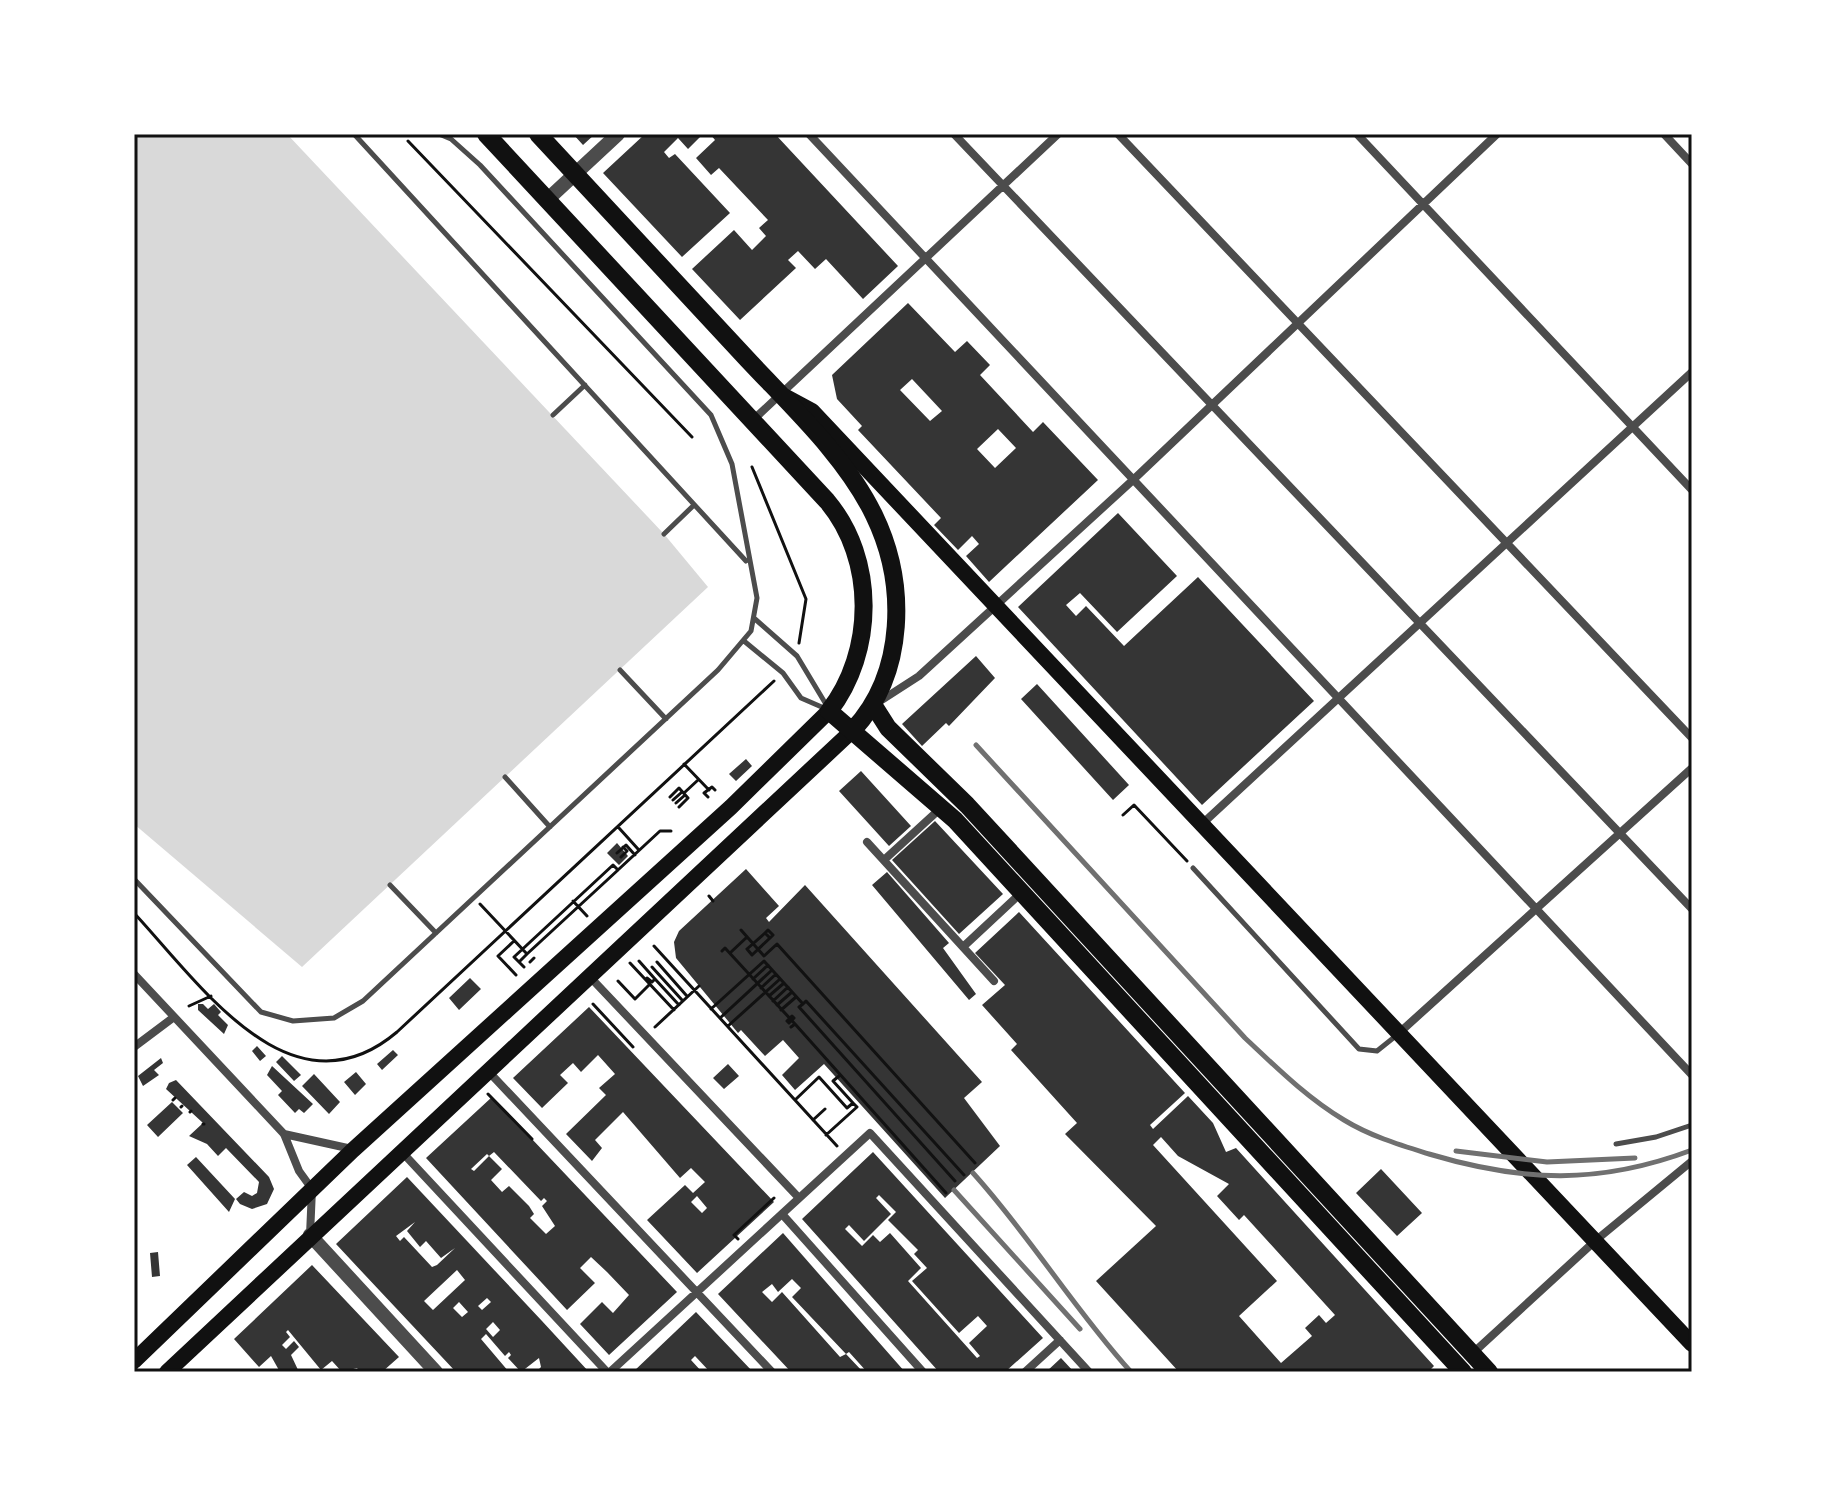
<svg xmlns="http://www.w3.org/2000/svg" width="1826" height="1506" font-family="Roboto,sans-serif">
<rect width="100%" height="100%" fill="#fff"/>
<path fill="#d9d9d9" d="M134 134H287L664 534 708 587 302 967 134 824Z"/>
<path fill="#353535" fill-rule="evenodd" d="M573 134H595L583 145Z
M645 134H703L688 149 678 138 664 152 669 158 675 154 730 213 682 257 603 173Z
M710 134H775L898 266 863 299 826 259 815 269 798 251 788 260 796 268 740 320 692 269 734 230 752 250 766 236 759 228 768 220 719 168 711 175 696 158 715 140Z
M908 303 955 352 967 341 990 365 980 375 1033 432 1043 422 1098 480 989 582 966 556 979 544 972 536 958 550 934 525 941 518 858 430 862 426 837 399 832 375ZM912 379 942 411 930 421 900 390ZM998 429 1016 448 995 468 977 449Z
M1118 513 1177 576 1117 632 1080 593 1066 605 1076 616 1086 606 1124 646 1198 577 1314 701 1202 805 1018 607Z
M976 656 995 678 949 726 946 723 922 746 902 724Z
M1037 684 1129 785 1113 800 1021 699Z
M746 759 752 766 736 781 729 774Z
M861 771 911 826 889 846 839 791Z
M935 821 1003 894 959 934 892 860Z
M617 843 628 856 619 865 607 853Z
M746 869 779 906 766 918 769 922 805 885 982 1082 964 1098 1000 1146 945 1198 824 1064 795 1090 782 1075 799 1058 783 1040 765 1056 741 1030 738 1033 676 958 674 942 679 931Z
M887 872 949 943 943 948 976 994 969 1000 872 885Z
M1019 912 1185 1093 1150 1125 1153 1129 1188 1096 1213 1123 1226 1152 1236 1148 1434 1366 1428 1372H1179L1096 1281 1156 1226 1065 1134 1077 1123 1011 1050 1017 1044 982 1005 1005 985 975 953ZM1161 1137 1178 1156 1229 1184 1217 1196 1239 1220 1244 1215 1335 1315 1326 1323 1319 1315 1305 1328 1312 1336 1281 1363 1239 1316 1277 1281 1153 1145Z
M470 978 481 989 459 1010 449 998Z
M203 1004 208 1009 214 1004 221 1012 218 1015 228 1025 224 1034 198 1010V1004Z
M589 1007 774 1202 697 1273 647 1220 685 1185 693 1193 705 1182 691 1168 680 1178 623 1112 595 1140 602 1148 592 1161 566 1134 606 1095 599 1088 615 1074 598 1055 581 1072 573 1063 560 1075 568 1083 542 1108 513 1078ZM697 1196 707 1208 702 1213 691 1202Z
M257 1046 266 1056 260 1061 252 1051Z
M393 1050 398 1055 382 1070 377 1064Z
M282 1056 301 1075 294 1081 276 1062Z
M161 1058 163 1063 154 1070 159 1075 143 1086 138 1076Z
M728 1064 739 1076 724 1089 713 1078Z
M272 1066 313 1104 304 1113 299 1109 295 1113 278 1095 282 1091 267 1075Z
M356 1072 366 1084 355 1095 344 1082Z
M314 1074 340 1102 329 1114 302 1086Z
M176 1080 269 1177 274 1189 267 1204 252 1209 240 1204 236 1199 244 1192 252 1196 257 1193 259 1182 226 1148 218 1156 207 1144 189 1136 203 1123 166 1089 169 1083Z
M492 1097 677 1292 609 1355 580 1324 602 1302 613 1313 629 1295 607 1272 591 1257 580 1268 595 1283 567 1310 426 1158ZM494 1152 541 1201 544 1198 547 1201 542 1206 555 1226 546 1234 530 1218 534 1214 529 1206 509 1186 502 1192 491 1180 502 1169 489 1156ZM487 1154 489 1156 474 1171 471 1169Z
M172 1102 183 1113 158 1137 147 1125Z
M873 1152 1043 1338 1005 1372H939L802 1219ZM879 1195 896 1212 888 1220 918 1250 914 1254 927 1268 912 1281 959 1333 978 1316 987 1326 969 1343 980 1356 977 1358 908 1281 921 1268 890 1233 880 1242 873 1235 862 1246 845 1229 849 1225 864 1241 891 1214 876 1198Z
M196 1157 235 1199 229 1212 187 1165Z
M1381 1169 1422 1213 1397 1236 1356 1193Z
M407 1177 542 1321 589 1372H536L541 1367 539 1358 521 1372 508 1358 511 1355 509 1352 505 1356 486 1334 481 1339 509 1372H456L364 1274 336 1244ZM415 1222 407 1231 420 1247 426 1241 441 1258 455 1248 437 1265 432 1267 404 1237 400 1241 396 1236ZM457 1270 465 1280 433 1310 424 1301ZM487 1298 491 1302 482 1310 478 1306ZM459 1302 468 1312 462 1317 453 1308ZM493 1322 500 1330 493 1337 486 1329Z
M783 1233 818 1273 905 1372H867L849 1352 846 1354 863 1372H791L718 1294ZM792 1279 801 1288 792 1297 846 1354 840 1357 782 1292 772 1302 762 1292 772 1284 778 1292Z
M158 1252 160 1276 152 1277 150 1253Z
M312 1265 399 1357 382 1372H360L357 1368 342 1372 332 1361 321 1370 288 1330 286 1332 290 1337 282 1345 286 1349 294 1341 299 1347 291 1355 299 1372H280L271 1356 259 1367 234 1339Z
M696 1312 753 1372H710L695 1356 691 1360 702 1372H633Z
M1061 1358 1074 1372H1046Z"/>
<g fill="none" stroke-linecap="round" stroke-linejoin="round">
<path stroke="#111" stroke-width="3" d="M408 141 692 437
M752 467 806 599 799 643
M684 764 709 790
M684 793 698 780
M670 797 679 788 688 798 679 807
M708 797 704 793 712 787 715 790
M673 800 682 792
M676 803 685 795
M1123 815 1134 805 1187 861
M619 828 638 849
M617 853 626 845 635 855
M621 857 627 851 623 847
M619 869 660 831H671
M709 896 713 901
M573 901 587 916
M480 904 527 954 519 962
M134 913C200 984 292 1121 397 1032L774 681
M741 930 764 956 777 944 975 1163
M765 933 768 930 773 935 770 938
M514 941 498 956 516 975
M654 946 837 1146
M747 949 752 955 770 938 765 933
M747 949 765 933
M722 951 725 948 795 1024
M730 953 747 937
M639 961 655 979 652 982 647 978
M530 962 534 958
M657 962 686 995
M630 963 674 1010
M524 967 514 957 613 865 618 870 527 954
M652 967 682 1000
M655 979 679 1005
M753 979 768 965
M618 981 635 999 649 985
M761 988 776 974
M769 996 784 983
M773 1001 788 987
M593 1004 633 1047
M803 1004 799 1007 955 1181
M777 1005 792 992
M189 1006 211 996
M711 1009 764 961 803 1004 806 1001 964 1175
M781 1010 796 997
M792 1016 794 1018 789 1023 787 1021Z
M720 1018 772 970
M728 1026 780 979
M655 1027 699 986
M791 1027 795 1024 946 1193
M488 1094 532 1139
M173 1100 175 1098
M795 1100 819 1077 847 1108 853 1103 833 1081 839 1076
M181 1107 182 1106
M190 1112 191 1111
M813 1120 825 1109
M203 1124H204
M826 1135 857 1107 853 1103
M738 1239 734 1235 774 1198"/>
<path stroke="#4c4c4c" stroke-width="5" d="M354 134 746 561
M553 415 585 385
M664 534 694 505
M755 619 797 656 827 706
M744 641 783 673 801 698 824 708
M620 670 666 719
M505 777 550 827
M1193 868 1359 1049 1377 1051 1397 1035
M134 879 261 1012 293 1021 334 1018 363 1001 718 670 751 631 757 598 732 464 711 415 480 165 451 139 439 134
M390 885 436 933
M1616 1144 1656 1137 1692 1125"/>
<path stroke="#4c4c4c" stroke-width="8" d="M809 134 1692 1075
M954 134 1692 909
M1118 134 1692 738
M1357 134 1692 490
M1664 134 1692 164
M752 421 1058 134
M874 705 919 676 1133 480 1497 134
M1202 824 1692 372
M867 842 994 981
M884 860 942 807
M963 947 1022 892
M134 974 284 1134 299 1171 312 1189 310 1235
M590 977 799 1198
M1399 1033 1692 768
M134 1047 174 1017
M488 1071 772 1372
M284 1134 352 1149
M401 1151 607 1372
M782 1214 923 1372
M1473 1353 1595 1241 1692 1161
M610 1372 870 1133 1089 1372
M1025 1372 1060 1340"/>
<path stroke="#4c4c4c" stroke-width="14" d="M547 200 618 134
M310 1235 436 1372"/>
<path stroke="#111" stroke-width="16" d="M786 397 812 411 1692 1344
M134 1361 353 1150 731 807 829 711
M167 1372 853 730"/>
<path stroke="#111" stroke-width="18" d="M486 134 827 501C876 559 875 652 829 711L955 820 1463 1372
M538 134C608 210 678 285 748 360 792 407 846 457 874 515 907 583 906 673 853 730
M874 706 888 728 967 805 1489 1372"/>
<path stroke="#707070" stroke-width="5" d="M976 745 1245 1038C1276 1067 1307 1098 1344 1120 1370 1136 1400 1145 1429 1154 1523 1182 1599 1185 1692 1150
M1456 1151 1547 1162 1635 1158
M973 1173C1030 1236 1074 1309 1131 1372
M954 1190 1080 1329"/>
</g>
<rect width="1826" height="1506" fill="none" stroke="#ffffff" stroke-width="272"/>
<rect x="136" y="136" width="1554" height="1234" fill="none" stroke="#111" stroke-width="3"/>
</svg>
